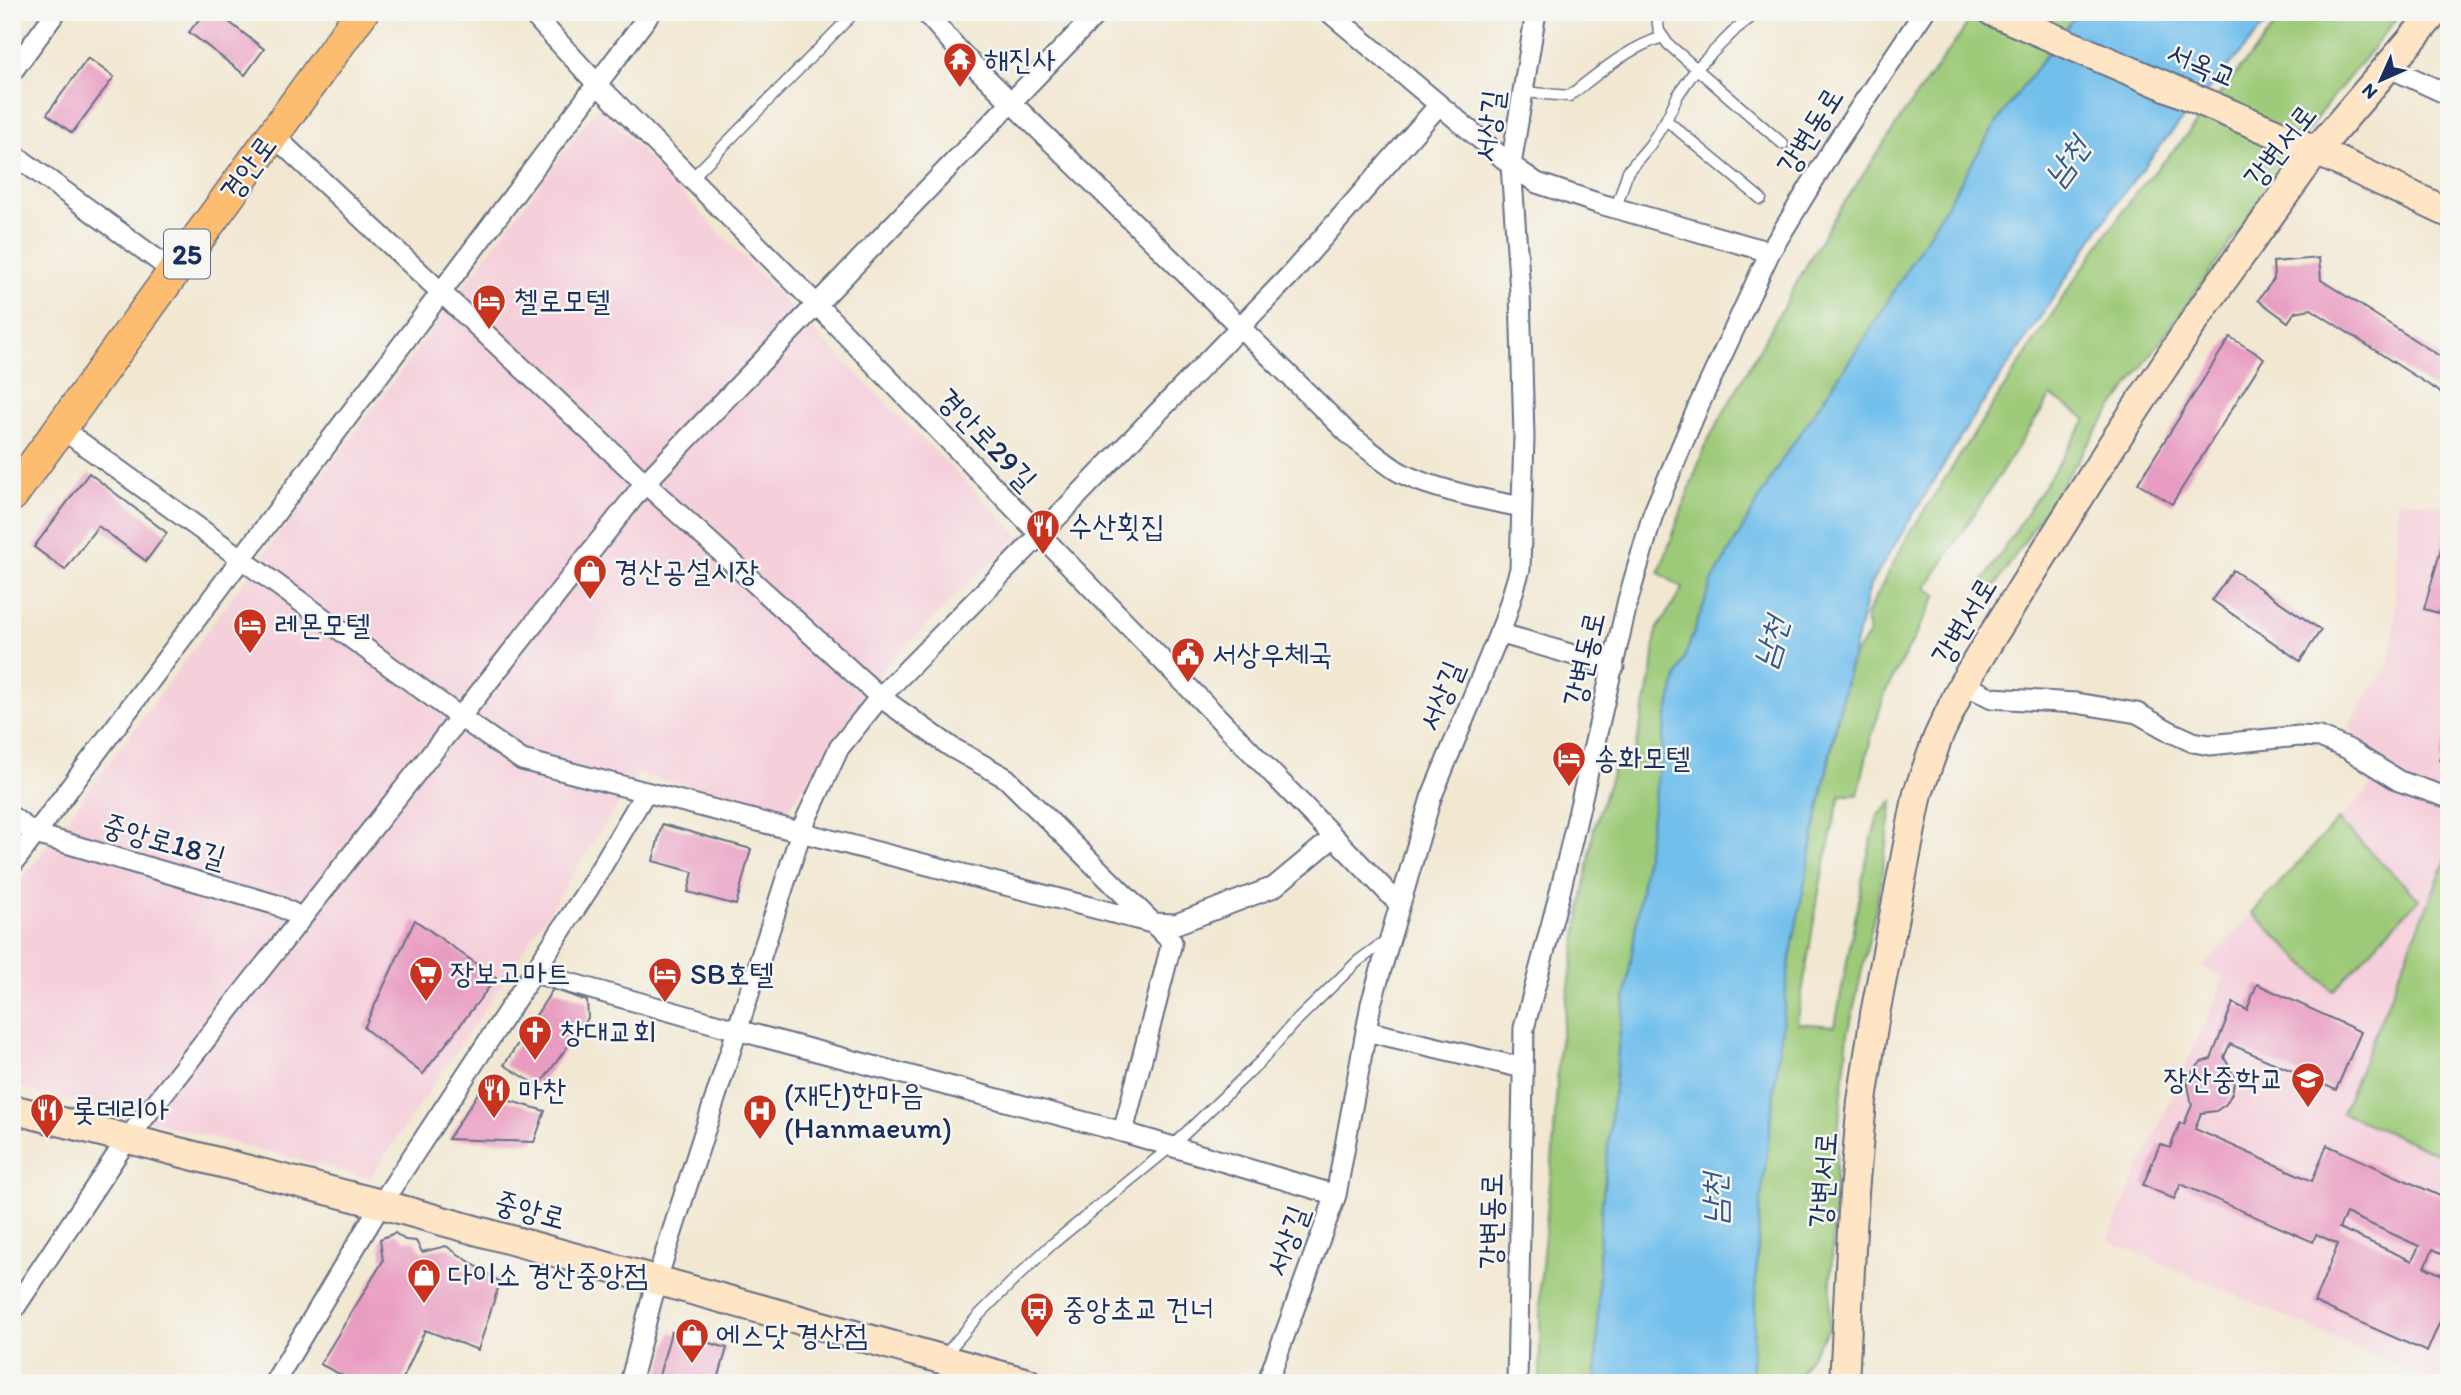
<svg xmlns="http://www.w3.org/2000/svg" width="2461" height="1395" font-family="Itim,'Poor Story',sans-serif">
<rect width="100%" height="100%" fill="#f6f6f2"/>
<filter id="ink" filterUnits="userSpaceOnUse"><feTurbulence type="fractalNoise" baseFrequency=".0143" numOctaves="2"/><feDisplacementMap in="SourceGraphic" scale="14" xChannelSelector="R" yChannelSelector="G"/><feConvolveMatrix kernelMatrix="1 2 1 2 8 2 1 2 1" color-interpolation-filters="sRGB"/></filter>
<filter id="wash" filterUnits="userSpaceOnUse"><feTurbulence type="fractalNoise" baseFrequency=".00686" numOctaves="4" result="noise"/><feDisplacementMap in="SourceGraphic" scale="28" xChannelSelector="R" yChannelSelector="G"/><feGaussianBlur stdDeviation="1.57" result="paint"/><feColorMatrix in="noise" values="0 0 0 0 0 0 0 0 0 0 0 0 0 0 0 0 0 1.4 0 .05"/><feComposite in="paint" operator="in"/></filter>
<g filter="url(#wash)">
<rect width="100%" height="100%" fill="#f2e8d2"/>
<path fill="#f5cfda" d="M598 106 817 334 1019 535 884 667 787 811 638 774 505 979 370 1178 12 1086V893Z
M2398 500 2449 506V1383H2437L2108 1240 2225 977 2202 967 2384 772 2392 775 2348 727 2390 660 2394 626Z"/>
<path fill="#9dca78" stroke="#5c7c6b" stroke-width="2" d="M1973 12H2078L1999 119 1869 332 1780 463 1712 582 1675 684 1666 720 1619 1041 1600 1224 1596 1383H1540V1286L1553 1151 1559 1049 1594 828 1615 765 1632 763 1652 673 1656 631 1683 588 1659 573 1705 446 1828 227 1911 103 1961 34Z
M2286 12H2402L2320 113 2223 254 2102 423 1990 594 1980 586 2087 419 2051 396 1926 588 1937 595 1886 691 1871 737 1858 795H1840L1820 885 1797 1023 1835 1026 1865 865 1878 816 1893 801 1878 898 1848 1034 1837 1144 1829 1328 1801 1371V1383H1750L1761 1189 1776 1042 1802 891 1845 685 1852 658 1869 635 1866 616 1907 537 2069 288 2134 195 2180 143Z
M2338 820 2419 899 2333 991 2252 913Z
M2449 853V1158L2342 1113Z"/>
<path fill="#72bfec" stroke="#4677a5" stroke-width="2" d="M2078 12H2276L2170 134 2119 199 1965 430 1870 585 1837 717 1790 958 1759 1218 1751 1383H1596L1600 1224 1619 1041 1666 720 1675 684 1712 582 1780 463 1869 332 1999 119Z"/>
<g id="blocks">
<path fill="#e99cc1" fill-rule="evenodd" d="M205 12H216L264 49 245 75 189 32Z
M88 58 114 77 72 133 47 114Z
M2319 258 2321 280 2449 362V398L2311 309 2295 312 2288 322 2258 300 2274 279 2273 262Z
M2230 337 2264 358 2172 504 2138 483Z
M89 473 167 533 146 561 98 526 65 570 34 547Z
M2446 531 2449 532V616L2424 609Z
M2233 570 2321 630 2300 661 2212 600Z
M2448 732H2449V763L2439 760Z
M662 824 751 849 736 905 688 892 693 872 653 861Z
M415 920 496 978 423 1074 364 1028Z
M2257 984 2361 1032 2336 1090 2230 1044 2224 1057 2235 1078 2232 1093 2226 1104 2216 1111 2201 1113 2195 1129 2312 1181 2327 1145 2449 1200V1257L2433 1249 2425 1267 2449 1278V1300L2427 1352 2314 1302 2338 1244 2316 1234 2313 1242 2181 1184 2174 1199 2143 1185 2160 1144 2170 1148 2180 1123 2184 1124 2192 1105 2188 1085 2189 1076 2201 1062 2211 1059 2233 1003 2247 1010ZM2346 1213 2419 1246 2412 1261 2339 1228Z
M553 989 587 1001 588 1018 539 1086 504 1065Z
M479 1092 545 1111 534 1142 448 1139Z
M395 1233 405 1240 416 1241 422 1252 446 1246 500 1282 478 1350 425 1330 401 1383H357L320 1364 383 1261 380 1239Z
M671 1332 727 1348 717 1383H657Z"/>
</g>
</g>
<g filter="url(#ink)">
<use href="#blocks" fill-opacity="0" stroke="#667087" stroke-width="2"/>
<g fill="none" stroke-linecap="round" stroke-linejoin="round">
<g stroke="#667087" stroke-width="13">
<path id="lane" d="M1656 12 1659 31 1668 44 1783 144
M1523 92 1569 96C1598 74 1627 48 1663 37
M1666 120 1761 199
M691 179 855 12
M1616 208 1628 171 1650 145 1666 120 1678 95 1696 69 1737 28 1758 12
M943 1357 978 1316 1016 1278 1051 1245 1172 1146 1262 1060 1291 1026 1358 961 1388 939"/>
</g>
<g stroke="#667087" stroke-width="23">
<path id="street" d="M531 12 597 84 817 305 1400 905
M925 12 963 55 1352 437C1367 448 1381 460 1396 470 1423 487 1489 501 1522 507
M1329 12 1511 165 1537 183 1597 203 1770 252
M2388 67 2449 95
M12 72 56 12
M273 135 645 483 880 697 951 747 1006 778 1172 942 1123 1132
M12 153 174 272
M62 429 460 717 522 760 1152 923 1176 924 1274 887 1334 837
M1499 633 1614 667
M1963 684 1992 698 2076 703 2137 713 2171 732 2193 742 2210 745 2299 736 2320 737 2348 749 2399 781 2449 798
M12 817 35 834 277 905 302 918
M12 865 651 12
M534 973 737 1030 1123 1132 1336 1195
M1366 1031 1523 1068
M12 1312 128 1138 645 483 1098 12
M274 1383 381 1204 589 888 645 793
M630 1383 657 1279 803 826 839 748 880 697 1039 536 1291 274 1438 106
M1267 1383 1336 1195 1371 1004 1431 798 1504 622 1520 569 1524 437 1520 292 1511 165 1536 12
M1517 1383 1524 1028 1560 892 1628 600 1653 514 1698 407 1770 252 1835 145 1924 12"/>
</g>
<g stroke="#667087" stroke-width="32">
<path id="secondary" d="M1993 12 2308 147 2449 213
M12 1109 381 1204 1028 1383
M1844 1383 1854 1192 1862 1101 1875 1014 1918 793 1938 737 1963 684 1986 646 2112 445 2204 306 2316 151 2435 12"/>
</g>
<g stroke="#667087" stroke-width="35">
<path id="primary" d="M12 495 362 12"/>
</g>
<use href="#lane" stroke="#fff" stroke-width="10"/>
<use href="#street" stroke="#fff" stroke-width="19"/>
<use href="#secondary" stroke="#fee5c5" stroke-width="28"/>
<use href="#primary" stroke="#fcbd6f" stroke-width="32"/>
</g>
</g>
<defs>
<g id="temple-pin" transform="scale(1.75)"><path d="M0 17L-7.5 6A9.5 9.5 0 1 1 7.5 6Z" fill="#c8321e" stroke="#f6f6f2"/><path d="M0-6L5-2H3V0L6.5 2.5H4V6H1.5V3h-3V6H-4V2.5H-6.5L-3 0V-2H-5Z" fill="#fff"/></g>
<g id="hotel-pin" transform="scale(1.75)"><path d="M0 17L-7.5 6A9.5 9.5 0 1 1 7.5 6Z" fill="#c8321e" stroke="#f6f6f2"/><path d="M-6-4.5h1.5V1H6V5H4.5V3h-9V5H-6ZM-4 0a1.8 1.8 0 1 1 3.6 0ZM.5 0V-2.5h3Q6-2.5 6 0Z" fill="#fff"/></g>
<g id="restaurant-pin" transform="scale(1.75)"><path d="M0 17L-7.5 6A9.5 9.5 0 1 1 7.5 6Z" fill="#c8321e" stroke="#f6f6f2"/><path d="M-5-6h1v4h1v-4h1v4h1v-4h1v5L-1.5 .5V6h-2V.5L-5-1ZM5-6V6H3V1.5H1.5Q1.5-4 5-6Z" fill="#fff"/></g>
<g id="shop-pin" transform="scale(1.75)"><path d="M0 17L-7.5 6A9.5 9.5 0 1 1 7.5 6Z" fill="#c8321e" stroke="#f6f6f2"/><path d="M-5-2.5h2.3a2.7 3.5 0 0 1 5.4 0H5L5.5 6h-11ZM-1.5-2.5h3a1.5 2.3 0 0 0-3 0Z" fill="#fff"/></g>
<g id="civic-pin" transform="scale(1.75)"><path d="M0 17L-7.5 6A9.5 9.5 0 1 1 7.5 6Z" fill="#c8321e" stroke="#f6f6f2"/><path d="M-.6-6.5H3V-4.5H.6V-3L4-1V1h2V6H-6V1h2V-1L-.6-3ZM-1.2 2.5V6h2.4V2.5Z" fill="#fff"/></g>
<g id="supermarket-pin" transform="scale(1.75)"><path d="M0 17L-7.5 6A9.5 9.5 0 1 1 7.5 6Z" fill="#c8321e" stroke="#f6f6f2"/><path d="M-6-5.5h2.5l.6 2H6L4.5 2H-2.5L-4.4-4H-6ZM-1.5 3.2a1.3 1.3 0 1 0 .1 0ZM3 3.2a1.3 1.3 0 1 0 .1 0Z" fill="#fff"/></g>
<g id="church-pin" transform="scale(1.75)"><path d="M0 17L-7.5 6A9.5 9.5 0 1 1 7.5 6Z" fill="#c8321e" stroke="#f6f6f2"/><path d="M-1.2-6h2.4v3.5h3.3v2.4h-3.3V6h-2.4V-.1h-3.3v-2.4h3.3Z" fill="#fff"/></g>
<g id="school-pin" transform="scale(1.75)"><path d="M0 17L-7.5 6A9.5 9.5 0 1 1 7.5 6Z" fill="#c8321e" stroke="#f6f6f2"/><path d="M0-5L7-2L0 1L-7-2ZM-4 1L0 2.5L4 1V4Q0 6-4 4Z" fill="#fff"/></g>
<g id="hospital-pin" transform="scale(1.75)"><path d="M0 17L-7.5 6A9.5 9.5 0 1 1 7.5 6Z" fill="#c8321e" stroke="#f6f6f2"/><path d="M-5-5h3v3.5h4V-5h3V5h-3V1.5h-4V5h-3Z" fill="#fff"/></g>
<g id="bus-pin" transform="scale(1.75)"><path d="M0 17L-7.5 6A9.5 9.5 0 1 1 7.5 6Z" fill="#c8321e" stroke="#f6f6f2"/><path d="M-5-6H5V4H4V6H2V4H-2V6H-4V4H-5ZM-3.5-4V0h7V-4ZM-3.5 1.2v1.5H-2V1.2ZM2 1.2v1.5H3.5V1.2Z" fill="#fff"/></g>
</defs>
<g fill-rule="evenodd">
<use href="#temple-pin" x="960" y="59"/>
<use href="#hotel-pin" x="489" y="301"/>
<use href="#restaurant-pin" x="1043" y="526"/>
<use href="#shop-pin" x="590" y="571"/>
<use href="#hotel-pin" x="250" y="625"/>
<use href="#civic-pin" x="1188" y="654"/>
<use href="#hotel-pin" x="1569" y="758"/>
<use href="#supermarket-pin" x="426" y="973"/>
<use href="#hotel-pin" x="665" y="974"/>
<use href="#church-pin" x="535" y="1032"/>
<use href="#school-pin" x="2308" y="1079"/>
<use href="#restaurant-pin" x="494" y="1090"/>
<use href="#restaurant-pin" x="47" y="1110"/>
<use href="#hospital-pin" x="760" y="1111"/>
<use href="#shop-pin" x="424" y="1275"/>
<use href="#bus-pin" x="1037" y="1309"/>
<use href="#shop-pin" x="692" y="1335"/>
</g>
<g text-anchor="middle" stroke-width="5" stroke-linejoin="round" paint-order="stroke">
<rect fill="#f6f6f2" stroke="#5d6b8a" stroke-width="2" x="164" y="229.5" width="46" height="49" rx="5"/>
<g font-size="28" font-weight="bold" fill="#1b2f5e">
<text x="187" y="264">25</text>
</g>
<g font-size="30" fill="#1b2f5e" stroke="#f6f6f2" text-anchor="start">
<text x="984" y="69">해진사</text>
<text x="514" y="311">첼로모텔</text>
<text x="1068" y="536">수산횟집</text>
<text x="614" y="581">경산공설시장</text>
<text x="274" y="635">레몬모텔</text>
<text x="1212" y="664">서상우체국</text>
<text x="1594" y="768">송화모텔</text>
<text x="450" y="983">장보고마트</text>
<text x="690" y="984">SB호텔</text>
<text x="560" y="1042">창대교회</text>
<text x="2284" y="1089" text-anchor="end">장산중학교</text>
<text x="518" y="1100">마찬</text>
<text x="784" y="1104">(재단)한마음<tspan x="784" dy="34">(Hanmaeum)</tspan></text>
<text x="72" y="1120">롯데리아</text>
<text x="448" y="1285">다이소 경산중앙점</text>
<text x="1062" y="1319">중앙초교 건너</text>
<text x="716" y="1345">에스닷 경산점</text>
</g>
<g font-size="30" fill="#1b2f5e" stroke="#f6f6f2">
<text transform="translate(2202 65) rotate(23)" y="10">서옥교</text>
<text transform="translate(1489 126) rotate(-83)" y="10">서상길</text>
<text transform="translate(1810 131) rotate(-58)" y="10">강변동로</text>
<text transform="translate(2280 146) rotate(-52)" y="10">강변서로</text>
<text transform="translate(248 168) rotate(-54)" y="10">경안로</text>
<text transform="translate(987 439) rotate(46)" y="10">경안로29길</text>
<text transform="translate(1964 621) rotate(-59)" y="10">강변서로</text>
<text transform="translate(1584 659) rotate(-77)" y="10">강변동로</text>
<text transform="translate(1441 696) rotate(-68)" y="10">서상길</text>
<text transform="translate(164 841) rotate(16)" y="10">중앙로18길</text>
<text transform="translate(1823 1180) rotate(-86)" y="10">강변서로</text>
<text transform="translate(530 1210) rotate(15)" y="10">중앙로</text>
<text transform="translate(1491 1221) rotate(-89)" y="10">강변동로</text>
<text transform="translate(1287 1241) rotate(-70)" y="10">서상길</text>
</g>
<g font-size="32" font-style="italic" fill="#355a89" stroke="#f6f6f2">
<text transform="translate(2066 161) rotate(-54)" y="11">남천</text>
<text transform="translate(1770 642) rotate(-73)" y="11">남천</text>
<text transform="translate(1714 1199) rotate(-90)" y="11">남천</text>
</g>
</g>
<rect width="2461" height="1395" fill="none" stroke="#f6f6f2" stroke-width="42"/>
<g transform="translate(2381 80) rotate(225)" stroke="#f6f6f2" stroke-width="5" paint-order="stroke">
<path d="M0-5L12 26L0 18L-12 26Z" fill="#1b2f5e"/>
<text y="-10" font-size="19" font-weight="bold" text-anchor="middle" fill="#1b2f5e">N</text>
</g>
</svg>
